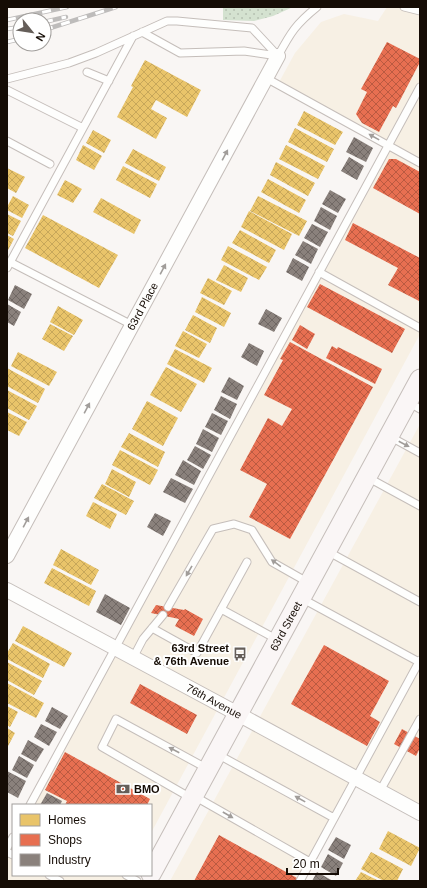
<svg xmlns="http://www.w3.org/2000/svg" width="427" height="888" font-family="Arial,sans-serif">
<defs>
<pattern id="grass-dots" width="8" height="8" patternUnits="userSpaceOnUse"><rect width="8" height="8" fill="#d4e2d0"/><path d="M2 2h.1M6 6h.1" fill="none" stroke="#b5c1b1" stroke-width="1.8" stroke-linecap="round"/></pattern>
<pattern id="homes-cross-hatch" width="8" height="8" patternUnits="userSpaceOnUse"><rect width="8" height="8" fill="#e9c46a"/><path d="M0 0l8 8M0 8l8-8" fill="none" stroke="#c7a75a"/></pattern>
<pattern id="shops-cross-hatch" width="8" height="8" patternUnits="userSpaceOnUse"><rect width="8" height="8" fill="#e76f51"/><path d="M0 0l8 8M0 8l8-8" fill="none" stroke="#ba5a41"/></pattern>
<pattern id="industry-cross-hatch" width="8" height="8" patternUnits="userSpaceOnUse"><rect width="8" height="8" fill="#8a817c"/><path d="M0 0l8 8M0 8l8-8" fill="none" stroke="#706864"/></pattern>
</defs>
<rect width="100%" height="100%" fill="#f9f6f4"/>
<path fill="#f7f0e4" d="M387 7H420V334L151 833V805H29L388 145 278 84 295 53 321 22 344 14 378 21Z
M420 424V817L357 781 302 881H170Z
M13 835V875H129L125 881H7V846Z"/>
<path fill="url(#grass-dots)" d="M223 7H293L273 16 254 21 223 20Z"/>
<path fill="url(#homes-cross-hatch)" d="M145 60 201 90 187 117 156 100 151 109 167 118 156 139 117 117 133 87 131 86Z
M304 111 343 132 335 145 297 125Z
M295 128 334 149 327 162 288 142Z
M93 130 111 140 104 153 86 143Z
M83 145 102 156 94 170 76 160Z
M286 145 325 166 318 179 279 159Z
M133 149 166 167 159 181 125 163Z
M276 162 315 183 308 196 270 175Z
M123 166 157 184 150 198 116 180Z
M7 168 25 177 16 193 7 188Z
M268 179 306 200 299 213 261 192Z
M65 180 82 189 73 203 57 195Z
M13 196 29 205 22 218 7 210V207Z
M258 196 307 221 299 236 250 211Z
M101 198 141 220 134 234 93 212Z
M249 211 292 234 284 250 241 227Z
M7 214 21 221 13 236 7 233Z
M43 215 118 255 99 288 25 248Z
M240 230 276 250 269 263 232 243Z
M7 235 14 239 7 252Z
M228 246 267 267 259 280 221 260Z
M224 265 248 278 241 292 216 280Z
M208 278 232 291 224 305 200 293Z
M202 297 231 313 224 327 195 312Z
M58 306 83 320 74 335 50 322Z
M193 315 217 328 210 343 185 330Z
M50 324 73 336 64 351 42 339Z
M183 331 207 344 199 358 175 346Z
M175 349 212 368 204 383 167 364Z
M18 352 57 372 49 386 11 366Z
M166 367 197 384 181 412 150 395Z
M7 368 45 389 38 403 7 386Z
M7 390 37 406 29 420 7 408Z
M147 401 178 418 163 446 132 429Z
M7 412 27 422 19 436 7 430Z
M129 433 165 452 158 467 121 447Z
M120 450 158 470 150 485 112 465Z
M112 469 136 482 129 497 105 484Z
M102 484 134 501 126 515 94 498Z
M93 502 117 514 110 529 86 516Z
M61 549 99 570 91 585 53 565Z
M52 568 96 591 89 606 44 583Z
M23 626 72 653 64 667 15 641Z
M13 643 50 664 43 678 7 659V653Z
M7 662 42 681 34 695 7 680Z
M7 683 44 703 36 718 7 703Z
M7 706 18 712 10 727 7 725Z
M7 728 15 733 7 748Z
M388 831 420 848 411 866 379 849Z
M371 852 403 869 397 881H384L361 869Z
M361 872 379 881H355Z"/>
<path fill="url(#shops-cross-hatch)" d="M387 42 420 59V62L396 108 393 106 379 132 362 123 356 114 367 92 361 89Z
M389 159H396L420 172V214L373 188Z
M353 223 420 258V299L419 301 388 285 398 268 345 240Z
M320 284 405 329 392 353 307 307Z
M300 325 315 334 307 349 292 340Z
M290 342 373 387 290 539 249 517 267 484 240 470 268 418 282 426 292 409 264 395 283 360 280 359Z
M332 346 337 349 338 347 382 369 375 384 326 358Z
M156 605 184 610 185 609 203 619 194 636 175 626 179 619 151 613Z
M324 645 389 681 370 716 380 722 367 746 291 704Z
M140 684 197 715 187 734 130 703Z
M402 729 420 739V748L416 756 394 744Z
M65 752 150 799 147 805H65L67 801 45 790Z
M219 835 297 878 296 881H194Z"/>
<path fill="url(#industry-cross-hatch)" d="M354 137 373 148 366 162 346 152Z
M349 157 364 166 357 180 341 171Z
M330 190 346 199 338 213 322 204Z
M321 207 337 216 330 230 314 221Z
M312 224 328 232 320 247 304 238Z
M303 241 318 249 311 264 295 255Z
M293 258 309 267 302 281 286 272Z
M15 285 32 294 24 309 8 300Z
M7 304 21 312 14 326 7 322Z
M266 309 282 318 274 332 258 324Z
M249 343 264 351 257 366 241 357Z
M229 377 244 386 237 400 221 392Z
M221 396 237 404 230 419 214 410Z
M212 413 228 421 221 435 205 427Z
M203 429 219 438 212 452 196 444Z
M195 446 211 455 203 469 187 460Z
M183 460 201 471 194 485 175 475Z
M171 478 193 489 185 503 163 492Z
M155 513 171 521 163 536 147 527Z
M105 594 130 608 121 625 96 612Z
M52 707 68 716 60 729 45 721Z
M41 724 57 732 49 746 34 737Z
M28 740 44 749 36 762 21 754Z
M19 756 34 765 27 778 12 770Z
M7 771 26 781 18 798 7 792Z
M47 793 62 801 60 805H40Z
M336 837 351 845 344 859 328 850Z
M328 854 343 863 336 876 321 867Z
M317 872 333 881H312Z"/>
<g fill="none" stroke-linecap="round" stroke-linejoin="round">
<g stroke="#c5beba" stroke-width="9">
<path id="service" d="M404 7 420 11
M142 32 180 53 244 51 278 56
M278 56C291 32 296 24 317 7
M87 72 109 81
M266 78 420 163
M7 79 69 63 96 53 167 21H177L252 28 278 56
M7 90 83 128
M7 141 50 164
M10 262 132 325
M7 268 133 36
M319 272 420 328
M408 402 420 409
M389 436 420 453
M367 477 420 506
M327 551 420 602
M301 598 419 662
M168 607 213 529 234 524 252 530 272 562 309 583
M221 609 278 640
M152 628 197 653 247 562
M133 658 143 639 163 615
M217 754 334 818
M380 791 420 719
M194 796 310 862
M191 798 102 747 116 719 208 769
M30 805 420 87
M7 848 13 837
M7 852 13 855
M49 875 60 881
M126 875 137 881
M300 881 420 660"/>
</g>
<g stroke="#c5beba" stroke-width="16">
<g id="minor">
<path id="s1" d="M7 556 278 56"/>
<path id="s2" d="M7 590 238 714 420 813"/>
</g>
</g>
<g stroke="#c5beba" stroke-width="21">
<g id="secondary">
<path id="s3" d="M151 874 420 379"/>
</g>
</g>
<use href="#service" stroke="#fefefd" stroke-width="7"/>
<use href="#minor" stroke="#fefefd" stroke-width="14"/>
<use href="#secondary" stroke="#faf6f6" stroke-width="19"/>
<g stroke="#bebcbb" stroke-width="4.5">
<path id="rail" d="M7 20 67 7
M44 22 66 17
M7 29 20 27
M44 30 116 7
M7 42 20 39"/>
</g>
<use href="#rail" stroke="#fff" stroke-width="3" stroke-dasharray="9" stroke-linecap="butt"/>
</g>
<defs><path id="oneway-solid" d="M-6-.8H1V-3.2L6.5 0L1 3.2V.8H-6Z"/></defs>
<g fill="#a19d9a">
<use href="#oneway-solid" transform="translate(374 137) rotate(-151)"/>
<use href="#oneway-solid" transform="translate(225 155) rotate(-62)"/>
<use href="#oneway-solid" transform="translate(163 269) rotate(-62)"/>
<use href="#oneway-solid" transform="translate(87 408) rotate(-62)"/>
<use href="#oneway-solid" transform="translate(404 444) rotate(28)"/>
<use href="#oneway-solid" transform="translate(26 522) rotate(-62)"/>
<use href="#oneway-solid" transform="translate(276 563) rotate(-144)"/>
<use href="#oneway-solid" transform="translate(189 571) rotate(120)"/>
<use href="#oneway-solid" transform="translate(174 750) rotate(-152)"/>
<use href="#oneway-solid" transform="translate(300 799) rotate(-151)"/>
<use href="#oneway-solid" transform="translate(228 815) rotate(30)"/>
</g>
<defs>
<g id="bus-bare" transform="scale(1.08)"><path d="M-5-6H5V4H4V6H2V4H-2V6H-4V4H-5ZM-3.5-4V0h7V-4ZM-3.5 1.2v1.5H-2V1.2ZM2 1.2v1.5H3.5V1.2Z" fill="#655e59" stroke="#fff" stroke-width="2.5" paint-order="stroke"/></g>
<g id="bank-bare" transform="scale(1.08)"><path d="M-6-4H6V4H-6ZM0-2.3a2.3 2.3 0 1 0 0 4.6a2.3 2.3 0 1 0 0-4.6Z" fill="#655e59" stroke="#fff" stroke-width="2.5" paint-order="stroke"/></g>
</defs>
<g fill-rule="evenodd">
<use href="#bus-bare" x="240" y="654"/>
<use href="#bank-bare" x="123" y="789"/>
</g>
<g text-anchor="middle" stroke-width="4" stroke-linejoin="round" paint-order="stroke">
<g font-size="11" fill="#150c05" stroke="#fff">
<text dy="4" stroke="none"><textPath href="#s1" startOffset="284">63rd Place</textPath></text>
<text dy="4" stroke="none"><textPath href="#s3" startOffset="282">63rd Street</textPath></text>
<text dy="4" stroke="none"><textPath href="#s2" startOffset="235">76th Avenue</textPath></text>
</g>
<g font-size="11" font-weight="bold" fill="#150c05" stroke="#fff" text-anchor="end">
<text x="229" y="652">63rd Street<tspan x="229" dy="13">&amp; 76th Avenue</tspan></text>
<text x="134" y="793" text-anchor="start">BMO</text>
</g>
</g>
<rect width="427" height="888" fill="none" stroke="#150c05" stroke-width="16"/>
<rect x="12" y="804" width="140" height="72" fill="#ffffff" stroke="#a19e9b"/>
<rect x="20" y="814" width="20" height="12" fill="#e9c46a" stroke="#a19e9b"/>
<text x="48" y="824" font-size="12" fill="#150c05">Homes</text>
<rect x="20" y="834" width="20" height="12" fill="#e76f51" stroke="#a19e9b"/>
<text x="48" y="844" font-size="12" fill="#150c05">Shops</text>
<rect x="20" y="854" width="20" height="12" fill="#8a817c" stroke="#a19e9b"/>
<text x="48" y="864" font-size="12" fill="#150c05">Industry</text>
<g transform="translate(32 32) rotate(120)"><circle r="19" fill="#ffffff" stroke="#a19e9b"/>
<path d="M0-3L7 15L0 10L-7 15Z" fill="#655e59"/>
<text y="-6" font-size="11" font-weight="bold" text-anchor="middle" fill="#150c05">N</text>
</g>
<path d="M287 868v6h51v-6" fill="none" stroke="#150c05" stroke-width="2"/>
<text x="293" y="868" font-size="12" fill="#150c05" stroke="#ffffff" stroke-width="3" paint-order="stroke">20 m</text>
</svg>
